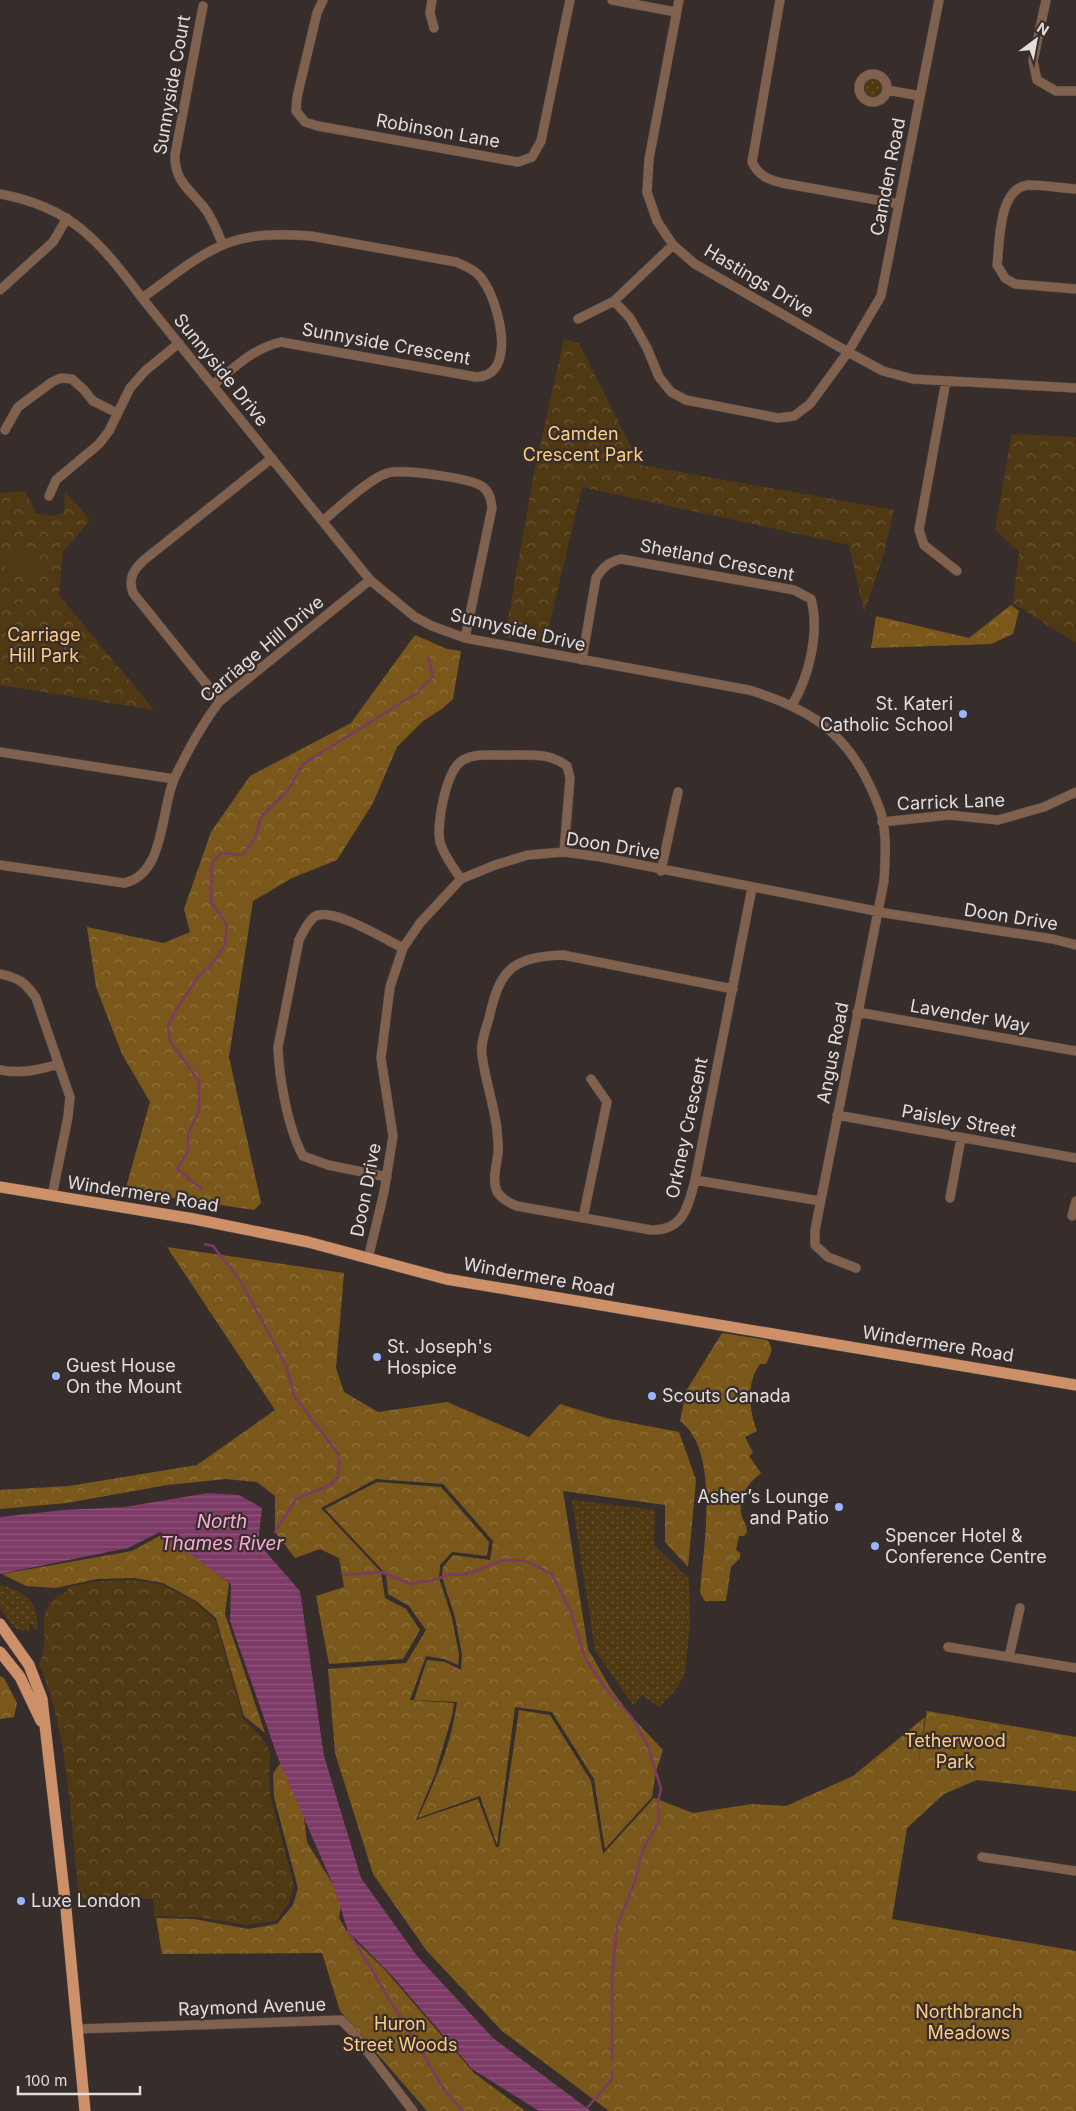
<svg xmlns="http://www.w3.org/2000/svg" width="1076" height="2111" font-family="Inter,sans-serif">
<defs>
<pattern id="grass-dots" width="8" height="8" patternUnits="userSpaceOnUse" patternTransform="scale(1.25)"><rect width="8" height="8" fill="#4f3912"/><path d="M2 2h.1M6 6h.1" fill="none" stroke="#685534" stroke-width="1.8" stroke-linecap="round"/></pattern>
<pattern id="forest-crowns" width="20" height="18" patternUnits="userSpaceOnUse" patternTransform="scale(1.25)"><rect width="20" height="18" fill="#7a581b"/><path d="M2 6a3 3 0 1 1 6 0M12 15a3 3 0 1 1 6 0" fill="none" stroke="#8d703c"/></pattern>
<pattern id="park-crowns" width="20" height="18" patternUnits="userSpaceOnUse" patternTransform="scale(1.25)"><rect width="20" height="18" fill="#4f3912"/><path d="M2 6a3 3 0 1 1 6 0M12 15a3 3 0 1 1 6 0" fill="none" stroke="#685534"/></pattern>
<pattern id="water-rules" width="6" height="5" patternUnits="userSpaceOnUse" patternTransform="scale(1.25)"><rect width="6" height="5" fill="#7d3a67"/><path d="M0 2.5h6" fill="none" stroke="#8f567c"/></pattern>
</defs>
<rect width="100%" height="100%" fill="#372e2c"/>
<path fill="url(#grass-dots)" d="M863 88a10 10 0 1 1 20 0a10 10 0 1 1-20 0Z
M572 1500 655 1510 654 1545 689 1579 690 1624 685 1674 675 1691 659 1707 642 1695 634 1706 595 1651Z
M0 1585C24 1591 40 1602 37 1629L34 1630 32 1624 29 1625 30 1632 16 1629 0 1608Z"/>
<path fill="url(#forest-crowns)" d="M1011 605 1019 611 1013 634 991 644 871 648 876 616 969 638Z
M415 635 447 649 461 651 453 699 442 709 423 721 397 747 373 803 337 860 292 878 253 901 229 1057 261 1203 254 1210 125 1191 150 1102 122 1054 96 987 87 927 164 943 190 932 184 909 211 832 250 776 351 723Z
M167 1247 344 1273 336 1368 344 1392 378 1412 447 1402 529 1437 560 1404 606 1418 679 1432 696 1480 688 1567 665 1542V1505L563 1491 588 1649 611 1689 631 1716 663 1750 656 1771 652 1797 605 1849 594 1779 552 1712 515 1707 497 1845 480 1796 418 1818C435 1781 452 1743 457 1702L414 1700 427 1660 445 1662 461 1670 462 1655 455 1617 442 1577 443 1567 453 1555 490 1560 493 1541 443 1484 376 1479 321 1508 381 1572 385 1598 406 1609 420 1630 403 1659 329 1664 316 1596 344 1587 339 1558 320 1549 295 1558 275 1532V1496L257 1482 226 1479 167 1485 67 1503 0 1509V1490L69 1486 197 1465 275 1410Z
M722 1333 767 1340C775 1348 770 1355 766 1364H760C746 1382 749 1410 757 1431L745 1437 753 1453 749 1456 761 1473C747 1484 737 1498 742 1517 744 1522 747 1526 747 1532L744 1536H739L736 1550 740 1553V1558L731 1567 726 1601H705L700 1593C703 1548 721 1451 680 1421L686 1391Z
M377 1482 441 1487 489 1542 487 1556 452 1552 440 1565 439 1578 452 1618 459 1655 458 1665 444 1659 426 1656 410 1700 454 1703 452 1716 435 1774 416 1820 478 1799 496 1847H499L519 1710 550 1715 591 1781 603 1854 654 1798 693 1813 752 1804 786 1806 853 1776 925 1717 918 1765 927 1711 1076 1737V1791L977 1780 944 1794 907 1828 892 1919 1076 1951V2111H609L502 2031 426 1950 373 1874 335 1753 328 1669 406 1663 426 1630 409 1606 388 1594 386 1574 325 1509Z
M165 1533 229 1583 225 1614 265 1733 244 1716 216 1618 196 1601 163 1583 134 1578 97 1579 55 1588 26 1586 2 1574 132 1551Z
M0 1676 4 1678 17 1703 14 1717 0 1719Z
M281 1762 303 1811 307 1842 335 1888 341 1904 339 1918 349 1935 385 1970 474 2073 525 2111H427L340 2011 322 1953 162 1954 156 1918 194 1919 248 1929 277 1924 293 1905 298 1888 274 1797 273 1774Z"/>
<path fill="url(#park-crowns)" d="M564 339 579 343 640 465 894 510 884 553 864 612 849 545 582 487 545 643 505 637 534 473Z
M1012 434 1076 437V643L1013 603 1019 552 995 529Z
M25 491 36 513 52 516 64 513 65 491 90 520 63 552 59 595 154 710 0 685V493Z
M131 1580 161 1584 195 1602 215 1620 243 1718 262 1738 271 1752 269 1767 270 1795 294 1886 289 1903 276 1921 247 1925 197 1917 154 1916 153 1899H79C70 1822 70 1736 39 1664 54 1637 27 1609 68 1591V1587L98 1581Z"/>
<path fill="#4f3912" d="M11 551 40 559 35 576 5 568Z"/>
<path fill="url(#water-rules)" d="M208 1493 239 1495 262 1508 258 1543 300 1591 324 1756 361 1878 417 1956 493 2038 591 2111H539L472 2069 394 1978 348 1931 333 1885 278 1758 230 1621 231 1584 160 1532 128 1548 0 1574V1517L64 1510 125 1507Z"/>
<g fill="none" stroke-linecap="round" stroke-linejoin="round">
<path stroke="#7d3a67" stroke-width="2.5" d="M202 1189 177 1169 188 1151V1133L199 1111V1081L170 1041 168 1026 176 1010 198 977 214 962 225 945 227 925 211 902 212 863 221 853 243 855 256 836 261 817 288 790 303 764 417 693 433 676 428 657
M205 1244 213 1246 239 1279 286 1365 294 1396 339 1455 338 1477 330 1485 296 1499 275 1532
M343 1575 381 1572 411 1584 433 1580 452 1574 464 1575 504 1560 526 1561 552 1574 571 1612 585 1658 608 1692 631 1716 648 1746 661 1789 658 1801 659 1821 643 1849 635 1881 617 1926 612 1980V2060
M348 1931 445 2091 463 2111
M587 2108 612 2079V2071"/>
<g stroke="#534a48" stroke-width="10">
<path id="minor" d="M323 0 317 13 297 97 296 111 305 122 318 126 518 162 532 157 541 141 570 0
M432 0 430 13 434 28
M612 0 676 12
M679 0 649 159 647 192 657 221 673 245 695 264 848 352 883 371 913 379 1076 388
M780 0 752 162C759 176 767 179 782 183L899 204
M1046 0 1033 61 1037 80 1056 91H1076
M203 6 175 155C174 182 191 190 206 210 213 220 218 233 223 245
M859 88a14 14 0 1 1 28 0a14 14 0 1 1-28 0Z
M887 90 920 96
M1076 189C1061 188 1044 185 1029 185 998 187 1000 242 997 265L1005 278 1015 284 1076 289
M0 194C72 207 100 242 142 298L370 580 415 617 432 626 465 638 749 690C802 706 840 727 866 778 872 790 879 804 882 817 887 837 885 861 884 881L815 1230V1245L828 1257 856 1268
M0 290 53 242 67 218
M142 298C168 280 194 257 223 245 250 233 282 234 311 236L456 262C467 267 478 271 484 282 499 304 518 376 476 377L281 342C252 349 235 367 213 385
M614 301 630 318 647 348 659 377 671 392 686 400 778 418 794 416 810 404 848 352 881 296 939 0
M578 319 614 301 673 245
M946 381 919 530 924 545 957 571
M5 430 18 407 52 382 61 378 72 379 84 390 93 401 117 413
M49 496 56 480 99 444 109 431 130 388 145 371 179 343
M323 521C338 508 371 477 388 473 403 469 472 478 483 487 490 493 491 500 492 508L465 638
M582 660 596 578C603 567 609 562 621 559L794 590 811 599C820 632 809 677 792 705
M220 701 133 593C128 579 133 570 144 560L272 458
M0 752 174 779
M882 822 949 815 998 820 1044 807 1076 792
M0 865 124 883C166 874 160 809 175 777 188 750 201 725 220 701L370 580
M661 871 678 792
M461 879C453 867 444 856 440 842 436 825 446 769 463 760 477 752 497 756 512 755 533 755 550 753 567 766L570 778 564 852
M0 974C19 978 25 982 36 998L70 1097 68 1117 52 1196
M733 989 563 955C512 957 500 969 489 1018 486 1029 480 1043 482 1055 485 1080 494 1104 497 1130 497 1137 499 1145 498 1152 497 1165 491 1181 498 1193 503 1200 509 1203 517 1206L651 1230C684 1231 688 1206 695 1180L752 888
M857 1012 1076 1051
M0 1070C22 1074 38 1070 59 1064
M837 1115 1076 1158
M387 1177 328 1165 303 1156C288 1129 279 1078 278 1047L299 940C303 932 307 923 314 917 330 905 386 940 403 948
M695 1180 820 1201
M950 1198 961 1138
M1072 1216 1076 1201
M583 1218 607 1102 591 1079
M368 1259 384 1192 393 1136 381 1058 390 987 403 948 420 923 461 879 495 865 528 855 564 852 601 857 891 914 1053 939 1076 945
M948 1647 1076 1668
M1009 1657 1020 1608
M982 1857 1076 1871
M78 2029 341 2020 351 2030 413 2111"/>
</g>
<g stroke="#534a48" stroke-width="12">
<path id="major" d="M0 1187 194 1219 308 1242 446 1279 1076 1385
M0 1624 29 1665 42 1699 66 1909 85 2111
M0 1652 20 1677 41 1721"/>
</g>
<use href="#minor" stroke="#80614e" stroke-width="9"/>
<use href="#major" stroke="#ce9068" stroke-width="11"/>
</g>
<g fill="#9cb4fd" stroke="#372e2c" stroke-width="2">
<circle cx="963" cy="714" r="5"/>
<circle cx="377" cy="1357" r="5"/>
<circle cx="56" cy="1376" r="5"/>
<circle cx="652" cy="1396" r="5"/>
<circle cx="839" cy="1507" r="5"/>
<circle cx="875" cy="1546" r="5"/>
<circle cx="21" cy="1901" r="5"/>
</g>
<g text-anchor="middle" stroke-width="4.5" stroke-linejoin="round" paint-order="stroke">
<g font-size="18" fill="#e3dddb" stroke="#372e2c">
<text transform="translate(172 85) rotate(-80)" y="6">Sunnyside Court</text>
<text transform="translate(438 131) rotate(10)" y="6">Robinson Lane</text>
<text transform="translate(888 177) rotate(-79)" y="6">Camden Road</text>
<text transform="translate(759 281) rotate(31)" y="6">Hastings Drive</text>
<text transform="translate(386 344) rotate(10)" y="6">Sunnyside Crescent</text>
<text transform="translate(221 370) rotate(51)" y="6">Sunnyside Drive</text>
<text transform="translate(717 560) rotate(11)" y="6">Shetland Crescent</text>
<text transform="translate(518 630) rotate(13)" y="6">Sunnyside Drive</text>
<text transform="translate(262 649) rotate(-40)" y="6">Carriage Hill Drive</text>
<text transform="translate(951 802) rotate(-2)" y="6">Carrick Lane</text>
<text transform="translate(613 846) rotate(9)" y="6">Doon Drive</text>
<text transform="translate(1011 917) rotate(9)" y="6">Doon Drive</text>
<text transform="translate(970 1016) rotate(10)" y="6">Lavender Way</text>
<text transform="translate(833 1053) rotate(-79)" y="6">Angus Road</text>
<text transform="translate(959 1121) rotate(10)" y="6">Paisley Street</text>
<text transform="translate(687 1128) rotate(-78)" y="6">Orkney Crescent</text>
<text transform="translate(366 1190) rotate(-79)" y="6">Doon Drive</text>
<text transform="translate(143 1194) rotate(9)" y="6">Windermere Road</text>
<text transform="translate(539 1277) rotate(10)" y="6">Windermere Road</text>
<text transform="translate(938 1344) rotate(9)" y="6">Windermere Road</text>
<text transform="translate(252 2007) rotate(-2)" y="6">Raymond Avenue</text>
</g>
<g font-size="18" fill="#ffcd7f" stroke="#372e2c">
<text x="583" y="440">Camden<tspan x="583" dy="21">Crescent Park</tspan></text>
<text x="44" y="641">Carriage<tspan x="44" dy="21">Hill Park</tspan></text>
<text x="955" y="1747">Tetherwood<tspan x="955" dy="21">Park</tspan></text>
<text x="969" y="2018">Northbranch<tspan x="969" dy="21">Meadows</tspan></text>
<text x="400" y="2030">Huron<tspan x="400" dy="21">Street Woods</tspan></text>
</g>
<g font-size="18" fill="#e3dddb" stroke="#372e2c" text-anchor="start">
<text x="953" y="710" text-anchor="end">St. Kateri<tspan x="953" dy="21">Catholic School</tspan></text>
<text x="387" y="1353">St. Joseph's<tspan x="387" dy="21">Hospice</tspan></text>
<text x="66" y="1372">Guest House<tspan x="66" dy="21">On the Mount</tspan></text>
<text x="662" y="1402">Scouts Canada</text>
<text x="829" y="1503" text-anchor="end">Asher’s Lounge<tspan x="829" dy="21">and Patio</tspan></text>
<text x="885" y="1542">Spencer Hotel &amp;<tspan x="885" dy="21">Conference Centre</tspan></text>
<text x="31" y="1907">Luxe London</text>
</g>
<g font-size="19" font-style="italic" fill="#f9aadb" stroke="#372e2c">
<text x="222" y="1528">North<tspan x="222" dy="22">Thames River</tspan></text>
</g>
</g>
<g transform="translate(1036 40) rotate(32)" stroke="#372e2c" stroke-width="4" paint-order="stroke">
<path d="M0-4L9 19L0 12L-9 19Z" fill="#e3dddb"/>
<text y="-8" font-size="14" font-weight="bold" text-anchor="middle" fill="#e3dddb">N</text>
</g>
<path d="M18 2086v8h122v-8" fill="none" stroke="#e3dddb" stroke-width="2.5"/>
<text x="25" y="2086" font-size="15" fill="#e3dddb" stroke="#372e2c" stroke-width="4" paint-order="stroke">100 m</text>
</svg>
